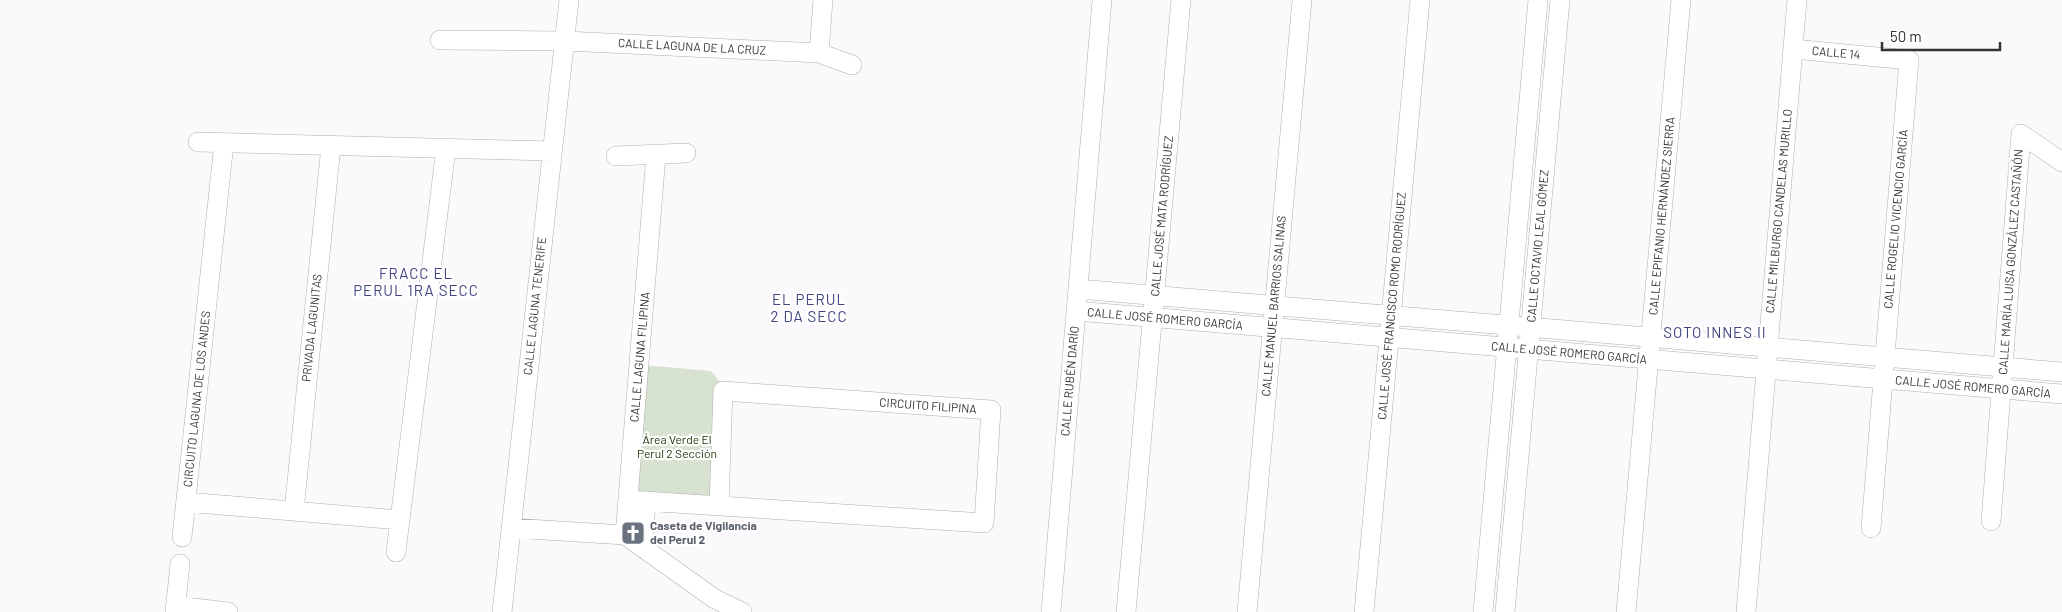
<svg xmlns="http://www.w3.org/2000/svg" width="2062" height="612" font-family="Barlow,sans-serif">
<rect width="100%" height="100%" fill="#fcf9fc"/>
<path fill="#d7e3d0" d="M643 365 711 371 720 382 715 497 633 495Z"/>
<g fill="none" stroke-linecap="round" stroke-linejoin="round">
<g stroke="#b0adb0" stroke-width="20">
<path id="minor" d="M440 40 565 41 819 53 852 65
M1793 49 1909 60 1871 528
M819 53 823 0
M198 142 552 151
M616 156 686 153
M1078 289 2062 372
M1076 311 2062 394
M628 500 984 523 991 410 723 391 719 506
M186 502 400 520
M294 511 331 146
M1991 521 2021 134 2062 162
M511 528 625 535
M625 535 656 155
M625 535 715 599 742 612
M182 537 224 143
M643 548 646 501
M396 552 446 148
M176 606 228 612
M175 612 180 564
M502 612 569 0
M1051 612 1102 0
M1126 612 1181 0
M1247 612 1302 0
M1364 612 1420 0
M1483 612 1538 0
M1505 612 1560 0
M1626 612 1681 0
M1746 612 1797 0"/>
</g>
<use href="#minor" stroke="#fff" stroke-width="19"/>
</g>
<defs>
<g id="church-square" transform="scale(1.25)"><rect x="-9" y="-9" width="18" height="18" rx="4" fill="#6b7280" stroke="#fff"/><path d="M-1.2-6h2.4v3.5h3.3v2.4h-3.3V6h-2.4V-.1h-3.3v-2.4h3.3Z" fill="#fff"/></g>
</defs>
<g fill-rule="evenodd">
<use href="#church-square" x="633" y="533"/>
</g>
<g text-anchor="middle" stroke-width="4.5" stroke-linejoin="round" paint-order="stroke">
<g font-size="12" fill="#353435" stroke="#fff">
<text transform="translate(692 47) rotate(3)" y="4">CALLE LAGUNA DE LA CRUZ</text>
<text transform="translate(1836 53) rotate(5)" y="4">CALLE 14</text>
<text transform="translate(1779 211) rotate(-85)" y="4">CALLE MILBURGO CANDELAS MURILLO</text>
<text transform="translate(1162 216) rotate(-85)" y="4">CALLE JOSÉ MATA RODRÍGUEZ</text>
<text transform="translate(1662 216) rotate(-85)" y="4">CALLE EPIFANIO HERNÁNDEZ SIERRA</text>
<text transform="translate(1896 219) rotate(-85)" y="4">CALLE ROGELIO VICENCIO GARCÍA</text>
<text transform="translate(1538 246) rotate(-85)" y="4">CALLE OCTAVIO LEAL GÓMEZ</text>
<text transform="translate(2011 262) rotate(-86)" y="4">CALLE MARÍA LUISA GONZÁLEZ CASTAÑÓN</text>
<text transform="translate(535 306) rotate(-84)" y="4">CALLE LAGUNA TENERIFE</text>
<text transform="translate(1274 306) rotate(-85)" y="4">CALLE MANUEL BARRIOS SALINAS</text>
<text transform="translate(1392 306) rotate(-85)" y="4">CALLE JOSÉ FRANCISCO ROMO RODRÍGUEZ</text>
<text transform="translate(1165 319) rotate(5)" y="4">CALLE JOSÉ ROMERO GARCÍA</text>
<text transform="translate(312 328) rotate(-84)" y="4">PRIVADA LAGUNITAS</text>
<text transform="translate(1569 353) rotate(5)" y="4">CALLE JOSÉ ROMERO GARCÍA</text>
<text transform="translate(640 357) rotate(-85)" y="4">CALLE LAGUNA FILIPINA</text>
<text transform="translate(1070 381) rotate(-85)" y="4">CALLE RUBÉN DARÍO</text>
<text transform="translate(1973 387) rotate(5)" y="4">CALLE JOSÉ ROMERO GARCÍA</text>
<text transform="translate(197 399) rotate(-84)" y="4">CIRCUITO LAGUNA DE LOS ANDES</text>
<text transform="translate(928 406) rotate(4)" y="4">CIRCUITO FILIPINA</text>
</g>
<g font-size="12" fill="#193304" stroke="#fff">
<text x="677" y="444">Área Verde El<tspan x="677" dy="14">Perul 2 Sección</tspan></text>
</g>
<g font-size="12" font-weight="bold" fill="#5b616d" stroke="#fff" text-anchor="start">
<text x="650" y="530">Caseta de Vigilancia<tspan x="650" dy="14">del Perul 2</tspan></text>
</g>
<g font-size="15" letter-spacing="1" fill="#404481" stroke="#fff">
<text x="416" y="279">FRACC EL<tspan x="416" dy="17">PERUL 1RA SECC</tspan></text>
<text x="809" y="305">EL PERUL<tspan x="809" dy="17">2 DA SECC</tspan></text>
<text x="1715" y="338">SOTO INNES II</text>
</g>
</g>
<path d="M1882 42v8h118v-8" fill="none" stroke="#353435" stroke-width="2.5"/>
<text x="1890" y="42" font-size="15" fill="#353435" stroke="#ffffff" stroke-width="4" paint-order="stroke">50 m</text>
</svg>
